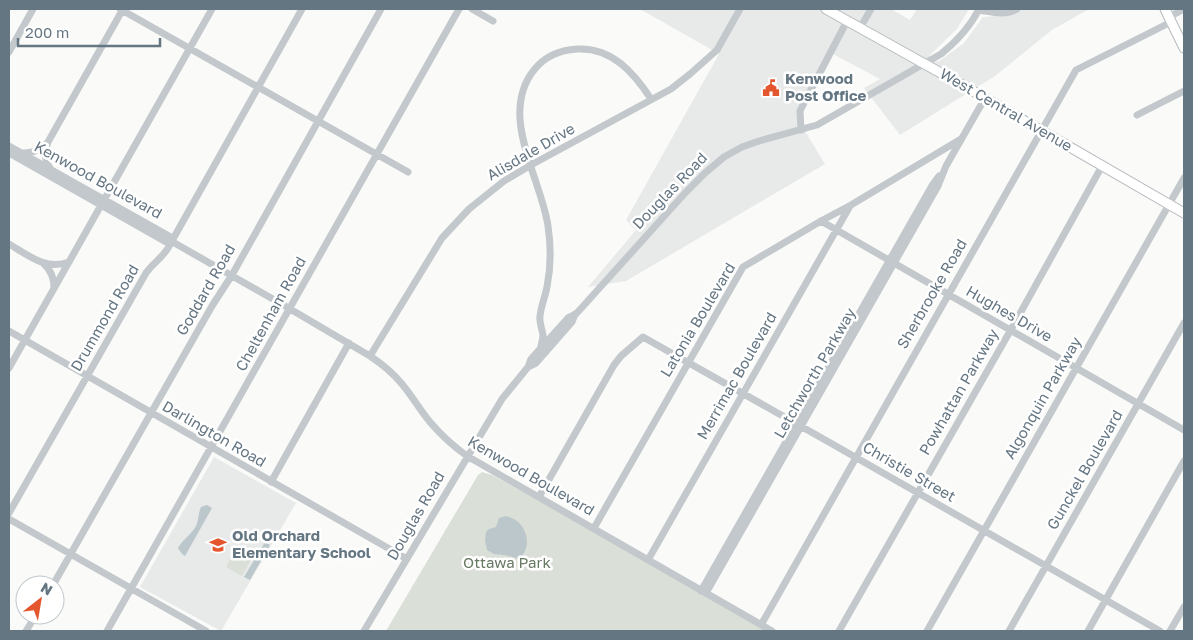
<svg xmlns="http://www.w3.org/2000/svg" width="1193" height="640" font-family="'Golos Text',sans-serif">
<rect width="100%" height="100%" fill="#fafaf8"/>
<path fill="#e8e9e9" d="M640 9H891L910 20 917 9H969L957 29 929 56 938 62 964 43 983 17 1012 15 1024 9H1089L1052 30 995 76 900 135 864 88 880 79 833 54 797 118 825 164 626 281 588 287 636 230 626 220 719 54Z
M214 457 296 503 221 631 140 587Z"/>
<path fill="#dadfd7" d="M482 472 492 475 568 517 766 631H386L478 475Z
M238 545 254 554 242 576 226 567Z"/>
<path fill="#bbc7cb" d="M207 505 212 508 185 556 182 554 178 548C182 540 191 535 196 526 199 520 198 513 201 507Z
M506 516C509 517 512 518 514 519 528 527 532 548 519 559L505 555 494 554 487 550 485 541 486 532 489 529 496 527 499 518Z
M265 542 270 545 250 580 244 577Z"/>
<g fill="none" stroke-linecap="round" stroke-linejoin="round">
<g stroke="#b5babe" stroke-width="11">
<path id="major" d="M826 9 966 87 1184 213
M1165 9 1184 48"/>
</g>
<path stroke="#c3c8cc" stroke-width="7" d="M120 9 408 172
M472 9 493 21
M978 10C992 12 1005 16 1017 9
M1169 17 1184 9
M860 28 871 9
M9 52 33 9
M1137 115 1184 91
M801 130 800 111 804 103 847 21
M9 146 169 236 171 241
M9 153 166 242 171 241 285 306 370 356C382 364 393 373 402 384 412 396 420 410 430 422 441 435 453 446 467 456L772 631
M21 153C32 153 40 151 47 143
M50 168C44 160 44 152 48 142L123 9
M821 221 1184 430
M9 244C28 255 46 271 69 262
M44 264C52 271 54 279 54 288
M9 331 407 559
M541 346C542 342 543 338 543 335 542 328 539 323 540 316 541 306 545 297 547 287 551 267 551 246 548 226 541 178 498 115 534 70 545 56 559 50 577 49 612 47 634 73 651 99
M370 356 442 238 469 209 504 181 531 165 671 89 690 74 717 50 740 9
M528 367 531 359 540 349 568 318 576 314 686 192 705 173 724 157 742 147 759 141 817 125 941 54C957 41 970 27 979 9
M9 368 212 9
M271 482 349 343
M539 497 614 365 621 356 643 337 827 441 1160 631
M9 513 146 273C152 264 162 258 168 248L302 9
M9 519 206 631
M594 528 743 267 821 221 851 205 961 139
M648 560 850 206
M53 585 212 306 232 275 381 9
M701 591 933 184 939 176
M706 593 938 186 946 166 985 98
M761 625 1076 70 1171 22
M26 631 36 615
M107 631 459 9
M364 631 502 399 528 367 536 363 572 322 575 314
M839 631 1013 326 1102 166
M927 631 1184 178
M1009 631 1184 323
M1088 631 1184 461
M1170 631 1184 607"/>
<use href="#major" stroke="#fff" stroke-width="9"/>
</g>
<defs>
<g id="civic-bare" transform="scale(1.35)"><path d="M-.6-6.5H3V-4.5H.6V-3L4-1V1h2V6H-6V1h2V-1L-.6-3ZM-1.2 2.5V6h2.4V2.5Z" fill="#e4572e" stroke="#fff" stroke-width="2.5" paint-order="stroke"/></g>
<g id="school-bare" transform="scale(1.35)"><path d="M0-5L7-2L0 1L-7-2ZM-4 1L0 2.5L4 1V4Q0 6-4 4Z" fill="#e4572e" stroke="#fff" stroke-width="2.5" paint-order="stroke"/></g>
</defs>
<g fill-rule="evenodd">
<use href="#civic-bare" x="771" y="88"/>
<use href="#school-bare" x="218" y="545"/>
</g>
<g text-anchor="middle" stroke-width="5" stroke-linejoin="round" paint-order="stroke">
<g font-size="15" font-weight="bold" fill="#657683" stroke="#fff" text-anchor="start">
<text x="785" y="84">Kenwood<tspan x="785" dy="17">Post Office</tspan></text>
<text x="232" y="541">Old Orchard<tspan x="232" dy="17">Elementary School</tspan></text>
</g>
<g font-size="15" fill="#657683" stroke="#fff">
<text transform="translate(1006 110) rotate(30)" y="5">West Central Avenue</text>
<text transform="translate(531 152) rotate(-30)" y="5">Alisdale Drive</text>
<text transform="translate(98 180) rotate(29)" y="5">Kenwood Boulevard</text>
<text transform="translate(670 191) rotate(-46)" y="5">Douglas Road</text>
<text transform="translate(206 290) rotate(-60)" y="5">Goddard Road</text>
<text transform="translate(932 294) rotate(-60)" y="5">Sherbrooke Road</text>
<text transform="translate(271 314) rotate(-61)" y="5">Cheltenham Road</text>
<text transform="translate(1009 314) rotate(30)" y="5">Hughes Drive</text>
<text transform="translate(105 318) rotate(-60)" y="5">Drummond Road</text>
<text transform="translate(698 320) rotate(-59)" y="5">Latonia Boulevard</text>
<text transform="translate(815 373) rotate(-60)" y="5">Letchworth Parkway</text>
<text transform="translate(737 376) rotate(-60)" y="5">Merrimac Boulevard</text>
<text transform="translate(959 392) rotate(-60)" y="5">Powhattan Parkway</text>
<text transform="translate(1043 398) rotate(-60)" y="5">Algonquin Parkway</text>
<text transform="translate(214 434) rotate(30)" y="5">Darlington Road</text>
<text transform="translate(1085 470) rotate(-60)" y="5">Gunckel Boulevard</text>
<text transform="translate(909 472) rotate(30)" y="5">Christie Street</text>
<text transform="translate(531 476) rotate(30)" y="5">Kenwood Boulevard</text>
<text transform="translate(416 516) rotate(-60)" y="5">Douglas Road</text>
</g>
<g font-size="15" fill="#687a64" stroke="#fff">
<text x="507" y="568">Ottawa Park</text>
</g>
</g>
<rect width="1193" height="640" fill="none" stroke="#657683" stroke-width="20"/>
<g transform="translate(40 600) rotate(31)"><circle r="24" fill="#ffffff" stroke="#c1c8cd"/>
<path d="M0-4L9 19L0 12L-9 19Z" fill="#e4572e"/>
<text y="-8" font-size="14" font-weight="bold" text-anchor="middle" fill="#657683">N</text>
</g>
<path d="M18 38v8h142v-8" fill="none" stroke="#657683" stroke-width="2.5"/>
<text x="25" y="38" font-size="15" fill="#657683" stroke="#ffffff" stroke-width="4" paint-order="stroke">200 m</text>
</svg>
